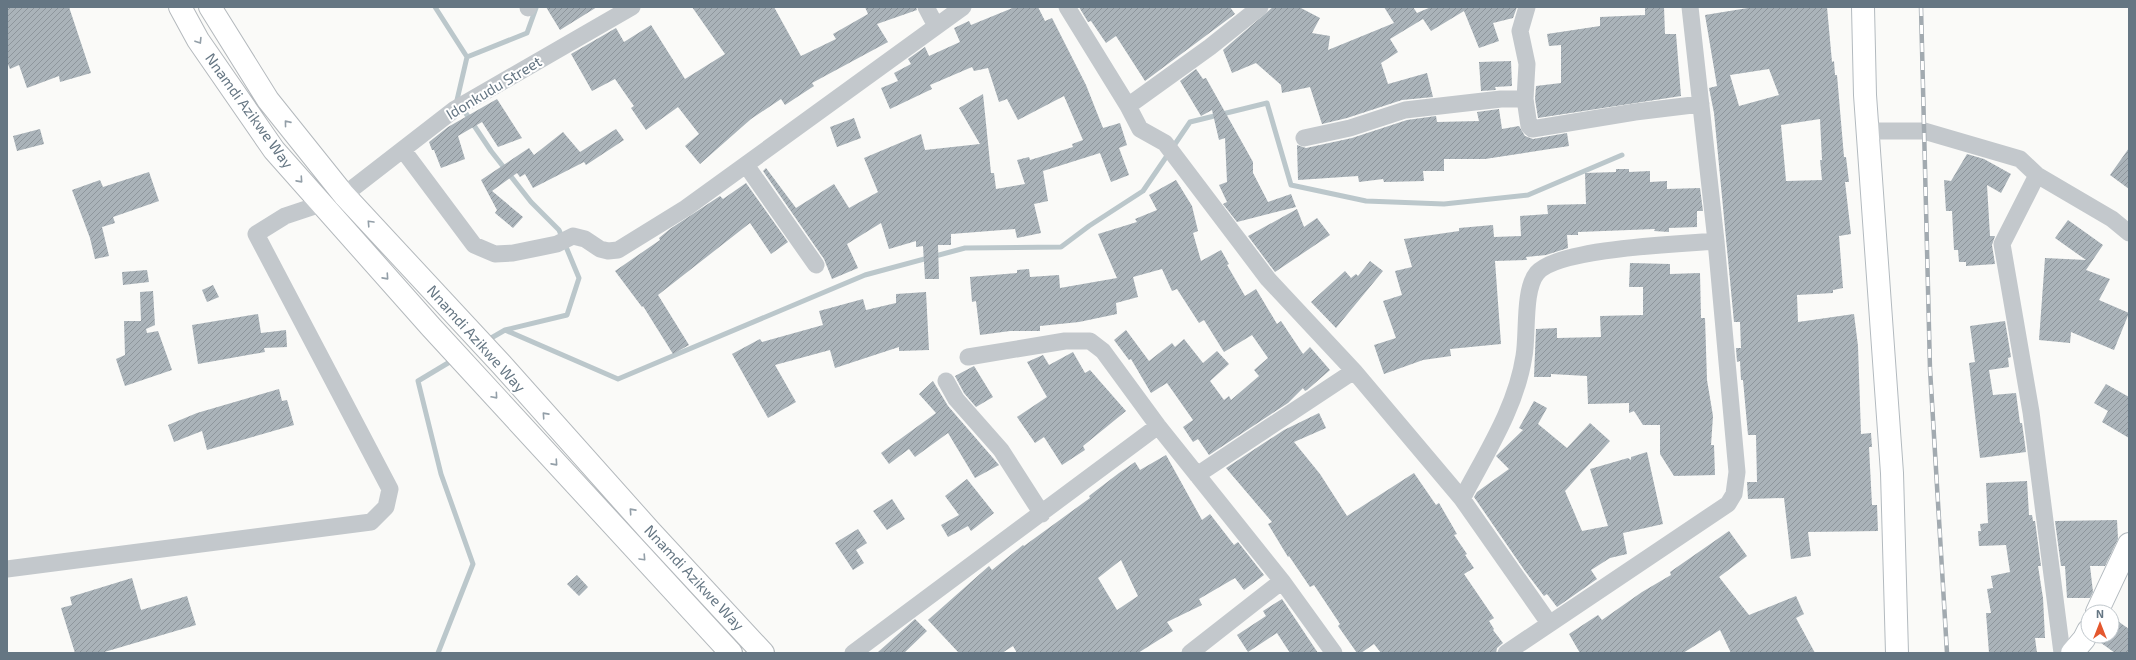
<svg xmlns="http://www.w3.org/2000/svg" width="2136" height="660" font-family="'Exo 2',sans-serif">
<defs>
<pattern id="building-hatch" width="6" height="6" patternUnits="userSpaceOnUse"><rect width="6" height="6" fill="#aab3b9"/><path d="M-1 1l2-2M0 6l6-6M5 7l2-2" fill="none" stroke="#8e969c"/></pattern>
</defs>
<rect width="100%" height="100%" fill="#fafaf8"/>
<g fill="none" stroke-linecap="round" stroke-linejoin="round">
<path stroke="#bbc7cb" stroke-width="5" d="M435 7 467 57
M505 330 618 379 865 275 965 248 1061 247 1089 226 1143 191 1190 122 1267 103 1291 185 1366 201 1444 204 1528 195 1622 155
M486 341 505 330 567 315 579 278 559 230 531 202 491 151 457 100 467 57 527 33 536 8
M438 653 473 564 441 474 418 381 453 360"/>
</g>
<path fill="url(#building-hatch)" fill-rule="evenodd" d="M7 7H69L91 73 60 82 59 76 27 88 19 65 10 69 7 62Z
M546 7H597L560 30Z
M692 7H774L801 56 836 39 833 34 868 14 865 7H916L917 10 877 24 888 42 812 83 814 86 785 105 781 99 751 119 700 164 685 146 699 134 678 107 646 130 631 108 634 106 631 102 615 79 592 91 571 54 616 28 624 42 651 25 685 79 725 54Z
M1015 7H1038L1045 21 1052 18 1086 85 1103 128 1120 123 1127 145 1119 148 1129 175 1111 182 1100 153 1043 171 1048 201 1034 204 1041 233 1017 238 1015 229 951 234V245H938L939 279H925L923 246 916 247V241L889 249 881 223 847 244 858 268 832 279 824 259 763 171 766 168 796 208 834 184 849 208 878 192 864 158 921 134 925 150 980 144 959 108 983 94 991 173H994L996 189 1025 184 1017 160 1029 157 1030 160 1073 147 1072 144 1083 140 1064 96 1018 120 1007 99 999 102 988 68 974 71 972 67 930 85 932 89 890 109 881 88 898 81 894 73 911 64 908 59 925 47 929 56 960 42 954 28 969 21 971 25Z
M1079 7H1230L1235 14 1145 81 1116 36 1106 43 1091 21 1088 22Z
M1273 7H1299L1320 18 1312 33 1330 36 1328 50 1394 23 1384 7H1413L1417 13 1431 7H1517L1513 18 1493 23 1499 41 1479 48 1464 11 1431 31 1423 19 1390 39 1398 52 1381 63 1388 84 1427 73 1433 97 1402 100 1347 118 1322 124 1310 87 1282 93 1281 85 1256 63 1232 73 1223 50Z
M1645 7H1664L1665 34H1676L1681 96 1538 118 1535 99 1536 86 1561 83V45L1549 46 1547 34 1600 26V17L1645 15Z
M1754 7H1827L1832 62 1834 61 1835 75H1837L1844 157H1846L1849 182H1845L1851 234 1839 236 1843 288 1833 290V293L1797 295 1798 322 1854 314 1858 346 1861 434 1871 433 1872 447H1869L1872 505H1877L1878 531 1808 532 1811 556 1791 559 1784 498 1748 499 1747 482H1757L1756 435H1748L1743 380H1741L1740 361 1737 362 1736 348H1741L1740 322H1734L1714 113 1709 88 1717 86 1705 15ZM1769 69 1779 95 1739 106 1730 75ZM1820 119 1822 160H1820L1822 180 1786 181 1781 125Z
M1511 61 1512 86 1495 87 1496 90 1481 91 1479 62Z
M1196 69 1203 79 1206 78 1253 162V173L1268 202 1291 194 1296 207 1237 222 1223 204 1227 202 1219 185 1227 182 1225 138 1219 140 1212 110 1201 116 1180 81Z
M497 99 522 138 498 147 482 122 458 136 465 159 441 168 434 150H432L429 142 448 127Z
M1499 109 1502 129 1519 126 1525 136 1533 139 1567 133 1569 146 1485 159H1444V171H1423L1424 181 1384 182 1383 179 1359 182 1358 176 1298 180 1297 145 1306 148 1352 138 1407 120 1436 116 1437 122 1479 121 1477 112Z
M854 118 861 138 837 147 830 127Z
M40 129 44 144 17 151 13 136Z
M616 129 624 140 586 165 584 162 533 188 525 174 520 177 517 173 492 191 523 217 513 228 495 213 497 210 481 180 529 148 534 155 563 132 580 152Z
M2129 148V189L2110 175Z
M1967 154 1984 159 2011 174 2001 193 1987 185 1990 236H1995L1992 245 1995 264 1966 266V262H1959L1958 250H1954L1952 211H1946L1944 180 1951 181Z
M1616 169H1629V172L1650 171V182L1667 181V189L1700 188 1703 211H1697V227L1669 228V232L1654 231 1655 229 1578 232V235H1567L1568 248 1546 255 1526 257 1527 260 1495 261 1501 344 1450 349 1451 356 1423 360 1384 374 1374 345 1396 338 1383 301 1402 295 1395 271 1412 267 1404 239 1459 231V228L1493 225 1494 237 1521 236 1520 216 1548 214 1547 205 1586 204 1585 173 1616 172Z
M149 172 159 201 113 217 115 223 102 227 109 256 95 259 90 238 72 190 100 180 103 187Z
M1176 180 1192 206 1198 231 1193 233 1201 261 1221 250 1229 264 1227 265 1245 296 1256 289 1277 324 1281 321 1303 354 1310 347 1330 370 1307 390 1305 391 1303 388 1288 403 1209 455 1198 439 1193 442 1183 427 1193 420 1167 383 1151 393 1131 359 1129 360 1114 340 1126 330 1149 361 1172 343 1175 347 1184 339 1203 363 1217 351 1229 364 1210 381 1224 400 1229 396 1231 400 1259 376 1254 370 1268 358 1252 335 1224 352 1204 320 1199 323 1177 289 1172 291 1162 269 1133 277 1138 297 1116 303 1117 314 1079 322 1040 326V331H1010L980 335 976 301 972 302 970 277 1017 273V270L1029 269 1030 277 1059 275 1060 288 1117 278 1098 234 1137 222 1135 219 1157 210 1149 195Z
M746 183 788 242 771 254 750 223 658 295 689 345 673 354 643 306 642 307 615 271 660 240 659 238 670 229 720 196 723 199Z
M1297 209 1304 227 1317 218 1330 235 1275 272 1248 236Z
M2068 220 2103 245 2086 270 2110 279 2099 300 2129 313 2114 350 2071 332 2070 343 2039 340 2045 258 2086 260 2055 238Z
M1370 261 1383 271 1336 328 1311 302 1345 271 1351 278 1356 274 1358 276Z
M1630 263 1670 264V274L1700 273 1701 318H1705L1707 380 1713 416 1711 445H1714L1715 475 1674 476 1660 454V425H1643L1634 411 1629 413V403L1588 404 1587 376 1551 374V377H1534L1536 329 1557 328V338L1601 337 1600 316 1643 315V287H1629Z
M147 270 149 282 123 285 122 272Z
M213 285 219 297 207 302 202 290Z
M153 291 155 325 146 329 147 333 158 331 172 370 125 386 116 359 125 355 124 321H141L140 292Z
M926 292 929 350 899 351V347L835 368 830 350 775 365 796 402 768 418 732 354 760 339 762 342 823 325 819 311 863 299 866 310 896 303V294Z
M258 314 261 333 286 330 287 347 264 348 265 352 198 364 192 325Z
M2005 321 2011 357 2008 358 2009 367 1989 370 1993 395 2016 393 2020 423H2022L2026 452 1980 458 1969 363 1975 362 1970 326Z
M1073 352 1085 373 1090 370 1126 411 1083 446 1085 450 1062 465 1044 437 1035 443 1017 417 1047 397 1027 362 1043 355 1049 365Z
M974 366 993 397 976 407 964 393 955 376Z
M933 381 948 406 999 465 975 478 948 433 915 457 909 449 889 464 881 453 936 413 919 394Z
M2106 384 2129 397V438L2102 422 2108 411 2094 403Z
M279 389 282 401 287 400 294 425 207 450 202 431 174 442 168 425 197 413Z
M1534 401 1547 408 1538 424 1567 448 1590 423 1610 441 1565 491 1582 531 1608 526 1590 469 1628 458 1631 460V457L1647 452 1663 524 1623 533 1627 554 1610 558 1591 570 1597 579 1557 607 1547 594 1544 596 1525 571 1474 497 1477 492 1509 469 1496 456 1523 430 1519 428Z
M1319 413 1326 428 1294 442 1320 474 1347 516 1414 473 1436 505 1439 503 1457 534 1454 535 1467 554 1465 555 1474 568 1464 574 1494 618 1489 621 1494 629 1493 630 1503 643 1497 648 1496 653H1381L1374 644 1361 653H1357L1338 626 1340 624 1314 585 1310 587 1289 556 1288 557 1268 524 1272 522 1226 468 1284 430Z
M1166 455 1202 520 1210 514 1234 545 1238 542 1264 575 1244 590 1235 578 1199 599 1202 605 1167 622 1173 631 1138 653H1017L1013 646 1002 653H959L928 620 989 566 992 570 1023 545 1024 546 1090 498 1089 496 1119 473 1135 462 1140 470ZM1121 560 1138 596 1117 610 1098 578Z
M967 479 994 513 971 531 968 526 948 537 941 525 959 515 945 496Z
M2027 481 2029 515H2032L2033 521H2035L2041 566H2038L2043 598 2045 638H2035L2037 653H1989L1986 613H1991L1987 589 1993 588 1991 576 2010 572 2006 545 1979 546 1978 531H1981L1980 524 1988 523 1986 483Z
M892 499 905 519 887 530 873 511Z
M2117 520 2118 539 2105 566H2090L2093 592 2090 598H2067L2065 566H2061L2055 521Z
M858 529 867 543 856 550 864 563 853 570 835 543Z
M1729 531 1747 556 1719 577 1749 615 1796 596 1804 614 1796 618 1815 653H1731L1720 630 1683 653H1580L1569 634 1598 615 1602 620 1642 592 1671 575 1670 572Z
M577 575 588 587 579 596 567 584Z
M132 578 141 610 187 596 196 625 101 653H75L61 608 72 605 70 597Z
M1282 599 1318 653H1290L1277 633 1248 652 1237 635 1266 616 1263 611Z
M2112 617 2129 629V653H2115L2097 640 2099 636H2112Z
M915 619 927 631 904 653H877Z"/>
<g fill="none" stroke-linecap="round" stroke-linejoin="round">
<g stroke="#b3babf" stroke-width="24">
<path id="secondary" d="M1863 7 1865 95 1892 473 1897 653
M2097 612 2129 544
M2072 653 2084 639 2088 631"/>
</g>
<g stroke="#b4b9bd" stroke-width="24">
<path id="highway" d="M180 7 198 40 274 150 431 327 731 653
M210 7 268 100 344 195 501 364 650 531 763 653"/>
</g>
<path stroke="#c3c8cc" stroke-width="17" d="M528 7V8
M926 7 936 26
M1067 7 1128 106 1140 129 1165 143 1268 279 1354 371 1462 499 1549 623
M1527 7 1520 31 1527 64 1525 99 1529 126 1532 129 1635 112 1701 104
M1128 106 1210 47 1260 7
M1868 131H1924L2020 159 2037 175 2112 219 2129 233
M1304 138 1350 128 1405 110 1501 99H1525
M403 150 474 245 495 254 513 253 557 244 573 236 585 239 600 249 608 251 618 250 686 208 963 7
M746 165 816 265
M2037 175 2002 244 2031 412 2062 653
M344 195 455 109 632 7
M968 357 1065 341H1090L1103 351 1158 426 1282 581 1334 653
M946 381 956 399 1001 450 1042 514
M1197 475 1354 371
M1462 499C1486 453 1516 408 1524 356 1528 334 1523 290 1537 273 1558 248 1680 244 1716 241
M7 569 371 522 386 507 390 489 256 234 285 216 321 204
M853 653 1158 426
M1190 653 1282 581
M1506 653 1728 504 1734 494 1737 472 1716 241 1690 7"/>
<use href="#secondary" stroke="#fff" stroke-width="22"/>
<use href="#highway" stroke="#fff" stroke-width="22"/>
<g stroke="#a2aab0" stroke-width="4.5">
<path id="rail" d="M1921 7 1930 369 1947 653"/>
</g>
<use href="#rail" stroke="#fff" stroke-width="3" stroke-dasharray="9" stroke-linecap="butt"/>
</g>
<defs><path id="oneway-chevron" d="M-2-3.5L2.5 0L-2 3.5" fill="none" stroke-width="1.6" stroke-linecap="round" stroke-linejoin="round"/></defs>
<g stroke="#939fa8">
<use href="#oneway-chevron" transform="translate(199 41) rotate(58)"/>
<use href="#oneway-chevron" transform="translate(287 123) rotate(-129)"/>
<use href="#oneway-chevron" transform="translate(300 180) rotate(48)"/>
<use href="#oneway-chevron" transform="translate(370 223) rotate(-133)"/>
<use href="#oneway-chevron" transform="translate(386 277) rotate(48)"/>
<use href="#oneway-chevron" transform="translate(495 396) rotate(49)"/>
<use href="#oneway-chevron" transform="translate(545 415) rotate(-132)"/>
<use href="#oneway-chevron" transform="translate(555 463) rotate(48)"/>
<use href="#oneway-chevron" transform="translate(632 511) rotate(-132)"/>
<use href="#oneway-chevron" transform="translate(643 558) rotate(47)"/>
</g>
<g text-anchor="middle" stroke-width="4" stroke-linejoin="round" paint-order="stroke">
<g font-size="15" fill="#657683" stroke="#fff">
<text transform="translate(494 88) rotate(-31)" y="5">Idonkudu Street</text>
<text transform="translate(249 111) rotate(54)" y="5">Nnamdi Azikwe Way</text>
<text transform="translate(476 339) rotate(48)" y="5">Nnamdi Azikwe Way</text>
<text transform="translate(694 578) rotate(47)" y="5">Nnamdi Azikwe Way</text>
</g>
</g>
<rect width="2136" height="660" fill="none" stroke="#657683" stroke-width="16"/>
<g transform="translate(2100 624)"><circle r="19" fill="#ffffff" stroke="#c1c8cd"/>
<path d="M0-3L7 15L0 10L-7 15Z" fill="#e4572e"/>
<text y="-6" font-size="11" font-weight="bold" text-anchor="middle" fill="#657683">N</text>
</g>
</svg>
